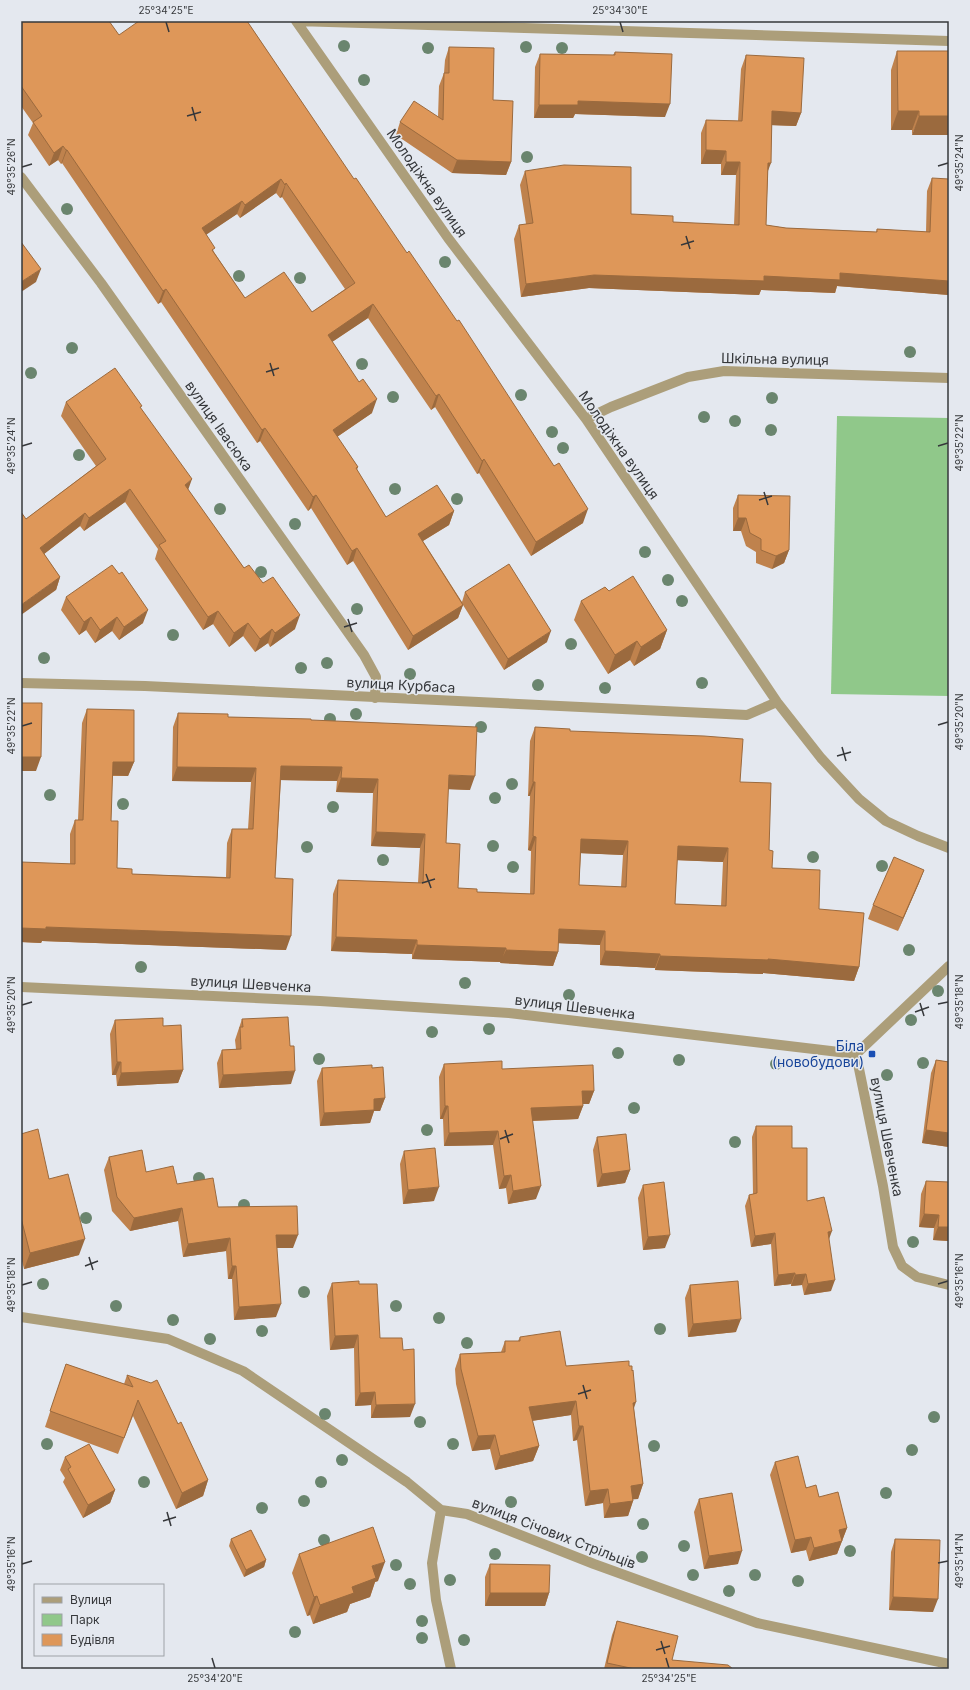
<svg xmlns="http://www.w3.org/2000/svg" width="970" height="1690" font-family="Inter,sans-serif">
<rect width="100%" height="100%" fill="#e4e8ef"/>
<path fill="#90c88a" d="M837 416 949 418V696L831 694Z"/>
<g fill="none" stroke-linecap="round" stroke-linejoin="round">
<path stroke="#ac9e7a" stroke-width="10" d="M296 21 448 238 586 419 777 702 821 758 859 799 886 821 918 836 949 848
M296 21 949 41
M21 177 101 283 364 655 376 677 375 698
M586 419 611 407 688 377 724 371 949 378
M21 683 145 686 747 715 777 702
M21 987 320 1001 509 1013 856 1054
M856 1054 883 1186 893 1247 902 1266 917 1277 949 1285
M856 1054 949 966
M21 1317 168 1339 243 1371 407 1482 441 1510 467 1514 594 1564 757 1623 949 1664
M441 1510 432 1563 436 1600 451 1669"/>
</g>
<g fill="#6a856e">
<circle cx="344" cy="46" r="6"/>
<circle cx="526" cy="47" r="6"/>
<circle cx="428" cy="48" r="6"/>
<circle cx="562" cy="48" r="6"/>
<circle cx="364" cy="80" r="6"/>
<circle cx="527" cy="157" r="6"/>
<circle cx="67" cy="209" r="6"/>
<circle cx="445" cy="262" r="6"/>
<circle cx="239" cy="276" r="6"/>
<circle cx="300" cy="278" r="6"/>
<circle cx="72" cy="348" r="6"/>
<circle cx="910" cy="352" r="6"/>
<circle cx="362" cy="364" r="6"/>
<circle cx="31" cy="373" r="6"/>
<circle cx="521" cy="395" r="6"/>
<circle cx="393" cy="397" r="6"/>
<circle cx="772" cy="398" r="6"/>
<circle cx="704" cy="417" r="6"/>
<circle cx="735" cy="421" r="6"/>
<circle cx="771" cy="430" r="6"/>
<circle cx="552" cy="432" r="6"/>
<circle cx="563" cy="448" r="6"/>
<circle cx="79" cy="455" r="6"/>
<circle cx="395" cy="489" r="6"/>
<circle cx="457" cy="499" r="6"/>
<circle cx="220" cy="509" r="6"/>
<circle cx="295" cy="524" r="6"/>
<circle cx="645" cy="552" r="6"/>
<circle cx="261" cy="572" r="6"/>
<circle cx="668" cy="580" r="6"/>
<circle cx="682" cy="601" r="6"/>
<circle cx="357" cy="609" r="6"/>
<circle cx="173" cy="635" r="6"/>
<circle cx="571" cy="644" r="6"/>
<circle cx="44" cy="658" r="6"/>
<circle cx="327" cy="663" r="6"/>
<circle cx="301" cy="668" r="6"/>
<circle cx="410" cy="674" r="6"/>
<circle cx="702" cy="683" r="6"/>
<circle cx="538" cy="685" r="6"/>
<circle cx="605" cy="688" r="6"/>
<circle cx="356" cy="714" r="6"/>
<circle cx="330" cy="719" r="6"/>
<circle cx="481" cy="727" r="6"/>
<circle cx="512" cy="784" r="6"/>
<circle cx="50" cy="795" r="6"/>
<circle cx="495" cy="798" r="6"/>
<circle cx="123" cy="804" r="6"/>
<circle cx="333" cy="807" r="6"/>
<circle cx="493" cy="846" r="6"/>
<circle cx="307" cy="847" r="6"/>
<circle cx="813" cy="857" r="6"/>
<circle cx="383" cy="860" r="6"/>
<circle cx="882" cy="866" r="6"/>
<circle cx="513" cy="867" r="6"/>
<circle cx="909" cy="950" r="6"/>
<circle cx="141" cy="967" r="6"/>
<circle cx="465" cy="983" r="6"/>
<circle cx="938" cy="991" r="6"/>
<circle cx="569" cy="995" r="6"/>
<circle cx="911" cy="1020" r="6"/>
<circle cx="489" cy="1029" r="6"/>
<circle cx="432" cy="1032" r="6"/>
<circle cx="618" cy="1053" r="6"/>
<circle cx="319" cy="1059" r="6"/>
<circle cx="679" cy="1060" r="6"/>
<circle cx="923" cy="1063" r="6"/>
<circle cx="776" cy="1064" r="6"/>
<circle cx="887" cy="1075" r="6"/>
<circle cx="634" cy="1108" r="6"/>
<circle cx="427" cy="1130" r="6"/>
<circle cx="735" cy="1142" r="6"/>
<circle cx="199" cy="1178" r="6"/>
<circle cx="244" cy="1205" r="6"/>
<circle cx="86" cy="1218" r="6"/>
<circle cx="913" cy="1242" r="6"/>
<circle cx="43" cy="1284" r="6"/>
<circle cx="304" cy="1292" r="6"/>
<circle cx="116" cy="1306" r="6"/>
<circle cx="396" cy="1306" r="6"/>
<circle cx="439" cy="1318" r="6"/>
<circle cx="173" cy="1320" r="6"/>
<circle cx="660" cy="1329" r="6"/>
<circle cx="262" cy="1331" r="6"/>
<circle cx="210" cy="1339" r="6"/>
<circle cx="467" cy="1343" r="6"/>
<circle cx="325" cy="1414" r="6"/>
<circle cx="934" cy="1417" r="6"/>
<circle cx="420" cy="1422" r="6"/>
<circle cx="47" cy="1444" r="6"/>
<circle cx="453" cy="1444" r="6"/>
<circle cx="654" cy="1446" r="6"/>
<circle cx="912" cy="1450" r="6"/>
<circle cx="342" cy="1460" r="6"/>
<circle cx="144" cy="1482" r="6"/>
<circle cx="321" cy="1482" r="6"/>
<circle cx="886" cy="1493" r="6"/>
<circle cx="304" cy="1501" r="6"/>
<circle cx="511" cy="1502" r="6"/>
<circle cx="262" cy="1508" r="6"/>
<circle cx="643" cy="1524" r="6"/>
<circle cx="324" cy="1540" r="6"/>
<circle cx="684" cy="1546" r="6"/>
<circle cx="850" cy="1551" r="6"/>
<circle cx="495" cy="1554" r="6"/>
<circle cx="642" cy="1557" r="6"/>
<circle cx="396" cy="1565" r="6"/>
<circle cx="693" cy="1575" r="6"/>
<circle cx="755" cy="1575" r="6"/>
<circle cx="450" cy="1580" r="6"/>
<circle cx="798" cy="1581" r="6"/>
<circle cx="410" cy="1584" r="6"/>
<circle cx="729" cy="1591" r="6"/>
<circle cx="422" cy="1621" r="6"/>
<circle cx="295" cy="1632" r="6"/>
<circle cx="422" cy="1638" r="6"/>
<circle cx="464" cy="1640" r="6"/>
</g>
<path fill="#bf824d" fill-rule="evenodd" d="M21 21 119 35 247 21 583 523 531 556 479 473 477 474 435 407 431 410 368 318 332 342 372 413 337 437 358 467 357 470 386 517 454 511 449 525 423 541 462 602 465 592 547 642 504 670 463 605 458 618 408 650 353 561 347 565 311 508 308 511 260 441 257 443 161 302 158 304 62 163 61 164 58 160 49 166 28 135 33 123 21 106ZM276 193 280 198 282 197 345 289 312 312 245 298 214 252 206 234 237 214 240 218Z
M449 47 493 100 511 162 506 175 452 173 396 135 400 122 438 117 439 86 444 73 445 60Z
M897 51H949L912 135V130H891V70Z
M615 52 665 117 575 114 573 118H534L535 67 540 54 613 55Z
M746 55 801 113 796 126 772 125 768 171 766 225 786 228 876 232 877 229 926 232 927 191 932 178 949 295 837 286 835 293 761 290 759 295 589 288 521 297 514 239 519 225 526 224 520 185 525 171 631 214 673 222 734 225 736 175H721V164H701V133L706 120 738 121 741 69Z
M66 402 141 409 188 490 244 568 295 629 270 647 268 643 255 652 243 636 229 647 213 624 203 630 155 559 158 549 125 502 84 531 80 526 44 554 60 577 56 590 26 519 96 466 61 416Z
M738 495 789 550 784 563 772 569 756 563V552L746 546 741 531H733V508Z
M609 591 667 630 660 649 634 666 630 660 608 674 574 620 581 601Z
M66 597 143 623 119 640 112 631 95 643 86 630 79 635 61 610Z
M87 709 134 762 128 776H112L111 821 117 868 132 874 226 877 227 843 232 829H248L251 782 172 781 173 727 178 713 228 717 311 720 470 790 448 789 446 843 458 888 477 892 530 894 531 851 528 850 530 796H528L530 741 535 727 570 731 740 782 769 850 772 868 819 909 859 967 854 981 763 973V974L655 970V968L600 965V945L558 943V952L553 966 500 963 501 962 412 959V954L331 951 333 894 338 880 418 883 420 848 371 846 373 793 336 792 337 781 281 780 275 878 286 950 42 941 41 943 21 942 70 864V834L75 820H78L82 723ZM581 853 623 855 621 887 579 885ZM677 860 723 862 721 906 675 904Z
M924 870 919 883 898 931 868 919 873 905Z
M242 1019 291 1084 219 1088 217 1063 222 1050 236 1049 235 1040Z
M115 1020 163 1026 183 1070 178 1083 117 1086 116 1075H112L110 1034Z
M936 1060 949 1062V1147L922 1143 931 1073Z
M444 1064 502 1069 594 1091 589 1104H583V1106L578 1119 532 1121 536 1199 508 1204 506 1188 499 1189 493 1145 444 1146 443 1119H440L439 1077Z
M322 1068H372L385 1098 380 1111H374L370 1123 320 1126 317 1081Z
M756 1126 792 1148 807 1201 829 1239 831 1291 804 1295 802 1285 791 1286V1284L774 1286 771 1244 751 1247 745 1206 749 1195 753 1194 752 1137Z
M21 1134 49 1179 79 1255 24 1269 21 1257Z
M597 1137 630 1170 625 1183 597 1187 593 1150Z
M404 1151 434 1201 403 1204 400 1164Z
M109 1157 177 1184 218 1207 293 1248H277L276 1317 234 1320 232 1279H228L226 1251 183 1257 178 1221 130 1231 112 1211 104 1170Z
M926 1181 949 1241 933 1240 934 1228 919 1227 921 1194Z
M643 1185 665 1248 643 1250 638 1198Z
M332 1283 359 1284 380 1338 403 1350 410 1417 371 1418V1405L355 1406 354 1348 330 1350 327 1296Z
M690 1285 736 1332 688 1337 685 1298Z
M520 1337 634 1409 643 1484 638 1499H633V1501L628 1516 604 1518 603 1503 585 1506 577 1440 573 1441 571 1415 532 1421 539 1446 533 1461 495 1470 490 1449 472 1451 456 1384 455 1369 460 1354 501 1352 505 1341H518Z
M66 1364 124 1384 127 1375 178 1424 208 1480 203 1496 176 1509 133 1416 118 1454 45 1427Z
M65 1457 115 1490 110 1503 83 1518 63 1482 65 1478 60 1470Z
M775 1462 819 1497 847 1528 837 1554 809 1561 806 1550 791 1553 770 1475Z
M699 1499 738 1564 704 1569 694 1512Z
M231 1539 266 1560 264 1567 244 1577 229 1546Z
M895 1539 933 1612 889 1610 891 1552Z
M299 1554 378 1581 375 1582 370 1597 350 1604 347 1612 313 1624 310 1615 307 1616 292 1573Z
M490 1564 549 1593 545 1606H485V1577Z
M617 1621 672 1660 733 1669H604L612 1635Z"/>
<path fill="#9b6a3e" d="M578 101 670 104 665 117 575 114 573 118H534L539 105Z
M772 111 801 113 796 126 767 125Z
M898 111H919L912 130H891Z
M919 116H949V135H912Z
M63 146 58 160 49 166 54 153Z
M66 150H67L62 163 61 164Z
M706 150 726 151 721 164H701Z
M457 160 511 162 506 175 452 173Z
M726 162H740L736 175H721Z
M768 163H771L766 176Z
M281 179 276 193 240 218 245 205Z
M286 183 282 197 280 198 285 185Z
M242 201 237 214 197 241 202 228Z
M41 269 36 282 21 292V282Z
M840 273 949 281V295L837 286 835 293 761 290 759 295 589 288 521 297 526 284 594 275 764 276Z
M166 289 161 302 158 304 163 291Z
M373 304 368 318 323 348 328 335Z
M439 394 435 407 431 410 436 396Z
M377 399 372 413 328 443 333 430Z
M265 428 260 441 257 443 262 430Z
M484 459 479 473 477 474 482 461Z
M192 479 187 493 185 485Z
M130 489 125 502 84 531 89 518Z
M316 495 311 508 308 511 313 497Z
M588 509 583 523 531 556 536 542Z
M454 511 449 525 413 547 418 534Z
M85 513 80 526 35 561 40 548Z
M738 518H746L741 531H733Z
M357 548 353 561 347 565 352 551Z
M789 550 784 563 772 569 776 556Z
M60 577 56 590 21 615V605Z
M463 605 458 618 408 650 413 636Z
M148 610 143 623 119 640 124 627Z
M218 611 213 624 203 630 208 617Z
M300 615 295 629 270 647 275 633Z
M91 617 86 630 79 635 84 622Z
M117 617 112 631 95 643 100 630Z
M248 623 243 636 229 647 234 633Z
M272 629 268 643 255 652 260 639Z
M667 630 660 649 634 666 641 647Z
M551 631 547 642 504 670 508 659Z
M637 641 630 660 608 674 615 655Z
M21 757H41L36 771H21Z
M113 762H134L128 776 108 775Z
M281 766 342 767 337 781 276 780Z
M177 767 256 768 251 782 172 781Z
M449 775 475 776 470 790 444 789Z
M341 778 378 779 373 793 336 792Z
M533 782H535L530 796H528Z
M376 832 425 834 420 848 371 846Z
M533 836 536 837 531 851 528 850Z
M581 839 628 841 623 855 576 853Z
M678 846 728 848 723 862 672 860Z
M924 870 919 883 898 931 903 918Z
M46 927 291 936 286 950 42 941 41 943 21 942V928Z
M559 929 605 931 600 945 554 943Z
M336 937 417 940 412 954 331 951Z
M417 945 506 948 501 962 412 959Z
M506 950 558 952 553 966 500 963Z
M605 951 660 954 655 968 600 965Z
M660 956 768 959 859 967 854 981 763 973V974L655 970Z
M117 1062H121L116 1075H112Z
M183 1070 178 1083 117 1086 121 1073Z
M295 1071 291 1084 219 1088 223 1075Z
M582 1091H594L589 1104H578Z
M385 1098 380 1111H374L370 1123 320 1126 324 1113 374 1099Z
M445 1106H448L443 1119H440Z
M583 1106 578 1119 526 1121 531 1108Z
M926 1130 949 1133V1147L922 1143Z
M498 1131 493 1145 444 1146 449 1133Z
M630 1170 625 1183 597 1187 602 1174Z
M511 1175 506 1188 499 1189 504 1176Z
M541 1186 536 1199 508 1204 513 1191Z
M439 1187 434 1201 403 1204 408 1190Z
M182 1208 178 1221 130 1231 134 1218Z
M924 1214 939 1215 934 1228 919 1227Z
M938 1227H949V1241L933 1240Z
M832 1231 828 1242V1232Z
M775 1233 771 1244 751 1247 755 1236Z
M276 1235H298L293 1248H271Z
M670 1235 665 1248 643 1250 648 1237Z
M230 1238 226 1251 183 1257 188 1244Z
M85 1239 79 1255 24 1269 30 1253Z
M232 1266H236L232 1279H228Z
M795 1273 791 1284 774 1286 778 1275Z
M806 1274 802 1285 791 1286 795 1275Z
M835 1280 831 1291 804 1295 808 1284Z
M281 1304 276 1317 234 1320 239 1307Z
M741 1319 736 1332 688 1337 693 1324Z
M358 1335 354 1348 330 1350 335 1336Z
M375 1392 371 1405 355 1406 360 1393Z
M576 1401 571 1415 524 1422 529 1407Z
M636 1402 631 1417 633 1403Z
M415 1404 410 1417 371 1418 376 1405Z
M579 1426H583L577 1440 573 1441Z
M495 1435 490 1449 472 1451 478 1436Z
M539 1446 533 1461 495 1470 500 1456Z
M208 1480 203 1496 176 1509 182 1493Z
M643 1484 638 1499 626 1500 631 1486Z
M608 1489 603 1503 585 1506 590 1491Z
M115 1490 110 1503 83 1518 88 1505Z
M633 1501 628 1516 604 1518 610 1504Z
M847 1528 842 1541 834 1543 839 1530Z
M811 1537 806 1550 791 1553 795 1540Z
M842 1541 837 1554 809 1561 814 1548Z
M742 1551 738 1564 704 1569 709 1556Z
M266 1560 264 1567 244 1577 246 1570Z
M385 1562 378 1581 375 1582 370 1597 350 1604 347 1612 313 1624 320 1605 352 1587 372 1566Z
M490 1593H549L545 1606H485Z
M317 1596 310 1615 307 1616 314 1597Z
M893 1597 938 1599 933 1612 889 1610Z"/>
<path fill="#de9759" stroke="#9b6a3e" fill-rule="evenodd" d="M21 21H109L119 35 139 21H247L354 179 356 178 407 253 409 251 457 321 459 320 554 466 559 463 588 509 536 542 484 459 482 461 439 394 436 396 373 304 328 335 359 382 363 379 377 399 333 430 358 467 356 468 386 517 437 485 454 511 418 534 463 605 413 636 357 548 352 551 316 495 313 497 265 428 262 430 166 289 163 291 67 150H66L63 146 54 153 33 122 42 116 21 86ZM281 179 285 185 286 183 355 283 312 312 284 272 245 298 212 250 215 248 202 228 242 201 245 205Z
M449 47 494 48 493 100 513 101 511 162 457 160 400 122 414 101 443 120 444 73H449Z
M897 51H949V116H919V111H898Z
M615 52 672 54 670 104 578 101V105H539L540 54 615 55Z
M746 55 804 58 801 113 772 111 771 163H768L766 225 786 228 877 232V229L930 232 932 178 949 179V281L840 273V280L764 276V281L594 275 526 284 519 225 533 223 525 171 564 165 631 167V214L673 216V222L739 225 740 162H726V151L706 150V120L742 121Z
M21 242 41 269 21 282Z
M115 368 142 406 140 407 192 479 185 485 244 568 249 565 263 583 273 577 300 615 275 633 272 629 260 639 248 623 234 633 218 611 208 617 159 545 166 541 130 489 89 518 85 513 40 548 60 577 21 605V512L26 519 106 459 66 402Z
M738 495 790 496 789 550 776 556 761 550V539L750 533 746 518H738Z
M509 564 551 631 508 659 465 592Z
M112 565 119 574 122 572 148 610 124 627 117 617 100 630 91 617 84 622 66 597Z
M633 576 667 630 641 647 637 641 615 655 581 601 605 587 609 591Z
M21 703H42L41 757H21Z
M87 709 134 710V762H113L111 821H118L117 868 132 869V874L230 878 232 829H253L256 768 177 767 178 713 228 714V717L311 719V720L477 727 475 776 449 775 446 843 460 844 458 888 477 889V892L534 894 536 837 533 836 535 782H533L535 727 570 729V731L704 736 743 739 740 782 771 783 769 850 773 851 772 868 820 870 819 909 864 913 859 967 768 959V960L660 956V954L605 951V931L559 929 558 952 506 950V948L417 945V940L336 937 338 880 423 883 425 834 376 832 378 779 341 778 342 767 281 766 275 878 293 879 291 936 46 927V929L21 928V862L75 864V820H83ZM581 839 628 841 626 887 579 885ZM678 846 728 848 726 906 675 904Z
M894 857 924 870 903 918 873 905Z
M288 1017 290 1046H294L295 1071 223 1075 222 1050 241 1049 240 1027H243L242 1019Z
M163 1018V1026L181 1025 183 1070 121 1073V1062H117L115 1020Z
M936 1060 949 1062V1133L926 1130Z
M502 1061V1069L593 1065 594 1091H582L583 1106 531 1108 541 1186 513 1191 511 1175 504 1176 498 1131 449 1133 448 1106H445L444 1064Z
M372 1065V1068L383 1067 385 1098 374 1099V1110L324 1113 322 1068Z
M756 1126H792V1148H807V1201L824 1197 832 1231 828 1232 835 1280 808 1284 806 1274 795 1275V1273L778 1275 775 1233 755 1236 749 1195 757 1193Z
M38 1129 49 1179 68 1174 85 1239 30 1253 21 1218V1134Z
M626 1134 630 1170 602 1174 597 1137Z
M435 1148 439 1187 408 1190 404 1151Z
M142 1150 146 1172 173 1166 177 1184 213 1178 218 1207 297 1206 298 1235H276L281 1304 239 1307 236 1266H232L230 1238 188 1244 182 1208 134 1218 117 1197 109 1157Z
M926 1181 949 1182V1227H938L939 1215 924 1214Z
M664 1182 670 1235 648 1237 643 1185Z
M359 1281V1284H377L380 1338H402L403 1350 414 1349 415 1404 376 1405 375 1392 360 1393 358 1335 335 1336 332 1283Z
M738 1281 741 1319 693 1324 690 1285Z
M560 1331 566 1366 629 1361V1366H632V1371L633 1370 636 1402 633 1403 643 1484 631 1486 633 1501 610 1504 608 1489 590 1491 583 1426H579L576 1401 529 1407 539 1446 500 1456 495 1435 478 1436 461 1369 460 1354 505 1352V1341H520V1337Z
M66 1364 133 1387 127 1375 151 1383 157 1380 178 1424 181 1422 208 1480 182 1493 138 1400 124 1438 50 1411Z
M89 1444 115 1490 88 1505 68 1469 71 1467 65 1457Z
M798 1456 806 1488 816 1485 819 1497 838 1492 847 1528 839 1530 842 1541 814 1548 811 1537 795 1540 775 1462Z
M732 1493 742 1551 709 1556 699 1499Z
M373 1527 385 1562 372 1566 376 1578 352 1587 354 1593 320 1605 317 1596 314 1597 299 1554Z
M251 1530 266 1560 246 1570 231 1539Z
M895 1539 940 1540 938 1599 893 1597Z
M490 1564 550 1565 549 1593H490Z
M617 1621 678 1636 672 1660 728 1665 733 1669H635L607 1663Z"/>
<path fill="none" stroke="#36383b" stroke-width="1.5" d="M166 22 169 32M620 22 623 32M192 107 196 121M187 116 201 112M938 166 948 163M22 167 32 164M686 236 690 249M681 245 694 241M270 363 274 376M266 372 279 368M22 446 32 443M938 446 948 443M764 492 768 505M759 500 772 496M348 619 352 632M344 627 357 623M938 725 948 722M22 726 32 723M842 747 846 761M837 756 851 752M426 874 431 888M422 883 435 879M920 1003 924 1016M938 1004 948 1002M22 1005 32 1002M915 1012 929 1007M505 1130 509 1143M500 1139 513 1134M89 1257 93 1270M85 1266 98 1261M938 1284 948 1281M22 1285 32 1282M583 1385 587 1399M578 1394 591 1390M167 1512 171 1526M163 1521 176 1517M938 1563 948 1561M22 1564 32 1561M661 1641 665 1654M656 1650 670 1646M212 1658 215 1668M666 1658 669 1668"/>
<rect fill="#1a4fb4" stroke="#e4e8ef" stroke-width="1.5" x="868" y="1050" width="8" height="8" rx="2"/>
<g text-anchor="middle" stroke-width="3" stroke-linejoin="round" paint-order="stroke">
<g font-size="14" fill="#36383b" stroke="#e4e8ef">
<text transform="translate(427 183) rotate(55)" y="5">Молодіжна вулиця</text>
<text transform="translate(775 359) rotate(1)" y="5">Шкільна вулиця</text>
<text transform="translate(219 426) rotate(55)" y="5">вулиця Івасюка</text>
<text transform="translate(619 445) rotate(55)" y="5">Молодіжна вулиця</text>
<text transform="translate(401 685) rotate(3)" y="5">вулиця Курбаса</text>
<text transform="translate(251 984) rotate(3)" y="5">вулиця Шевченка</text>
<text transform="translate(575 1007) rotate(7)" y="5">вулиця Шевченка</text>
<text transform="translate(887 1137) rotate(79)" y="5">вулиця Шевченка</text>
<text transform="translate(554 1533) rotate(21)" y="5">вулиця Січових Стрільців</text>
</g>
<g font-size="14" fill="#164399" stroke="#e4e8ef" text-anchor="end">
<text x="864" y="1051">Біла<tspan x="864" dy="16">(новобудови)</tspan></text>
</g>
</g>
<rect width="970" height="1690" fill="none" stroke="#e4e8ef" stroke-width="44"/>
<rect x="34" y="1584" width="130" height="72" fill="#e4e8ef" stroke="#9ea2a7"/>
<rect x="42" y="1597" width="20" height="6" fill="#ac9e7a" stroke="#9ea2a7"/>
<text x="70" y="1604" font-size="12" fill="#36383b">Вулиця</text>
<rect x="42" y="1614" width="20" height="12" fill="#90c88a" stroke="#9ea2a7"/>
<text x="70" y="1624" font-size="12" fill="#36383b">Парк</text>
<rect x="42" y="1634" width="20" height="12" fill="#de9759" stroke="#9ea2a7"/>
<text x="70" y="1644" font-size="12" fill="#36383b">Будівля</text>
<rect x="22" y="22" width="926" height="1646" fill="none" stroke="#36383b" stroke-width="1.5"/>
<g font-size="10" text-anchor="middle" fill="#36383b">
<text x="166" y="14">25°34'25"E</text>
<text x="620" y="14">25°34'30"E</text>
<text transform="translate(959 163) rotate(-90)" y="4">49°35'24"N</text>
<text transform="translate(11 167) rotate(-90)" y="4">49°35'26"N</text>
<text transform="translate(959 443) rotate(-90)" y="4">49°35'22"N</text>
<text transform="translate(11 446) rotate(-90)" y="4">49°35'24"N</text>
<text transform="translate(959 722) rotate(-90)" y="4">49°35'20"N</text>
<text transform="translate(11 726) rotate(-90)" y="4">49°35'22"N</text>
<text transform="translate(959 1002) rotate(-90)" y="4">49°35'18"N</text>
<text transform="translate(11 1005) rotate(-90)" y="4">49°35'20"N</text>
<text transform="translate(959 1281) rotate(-90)" y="4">49°35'16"N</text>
<text transform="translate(11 1285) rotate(-90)" y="4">49°35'18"N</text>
<text transform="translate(959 1561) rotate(-90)" y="4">49°35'14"N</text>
<text transform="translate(11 1564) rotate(-90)" y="4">49°35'16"N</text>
<text x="215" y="1682">25°34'20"E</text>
<text x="669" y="1682">25°34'25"E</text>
</g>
</svg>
